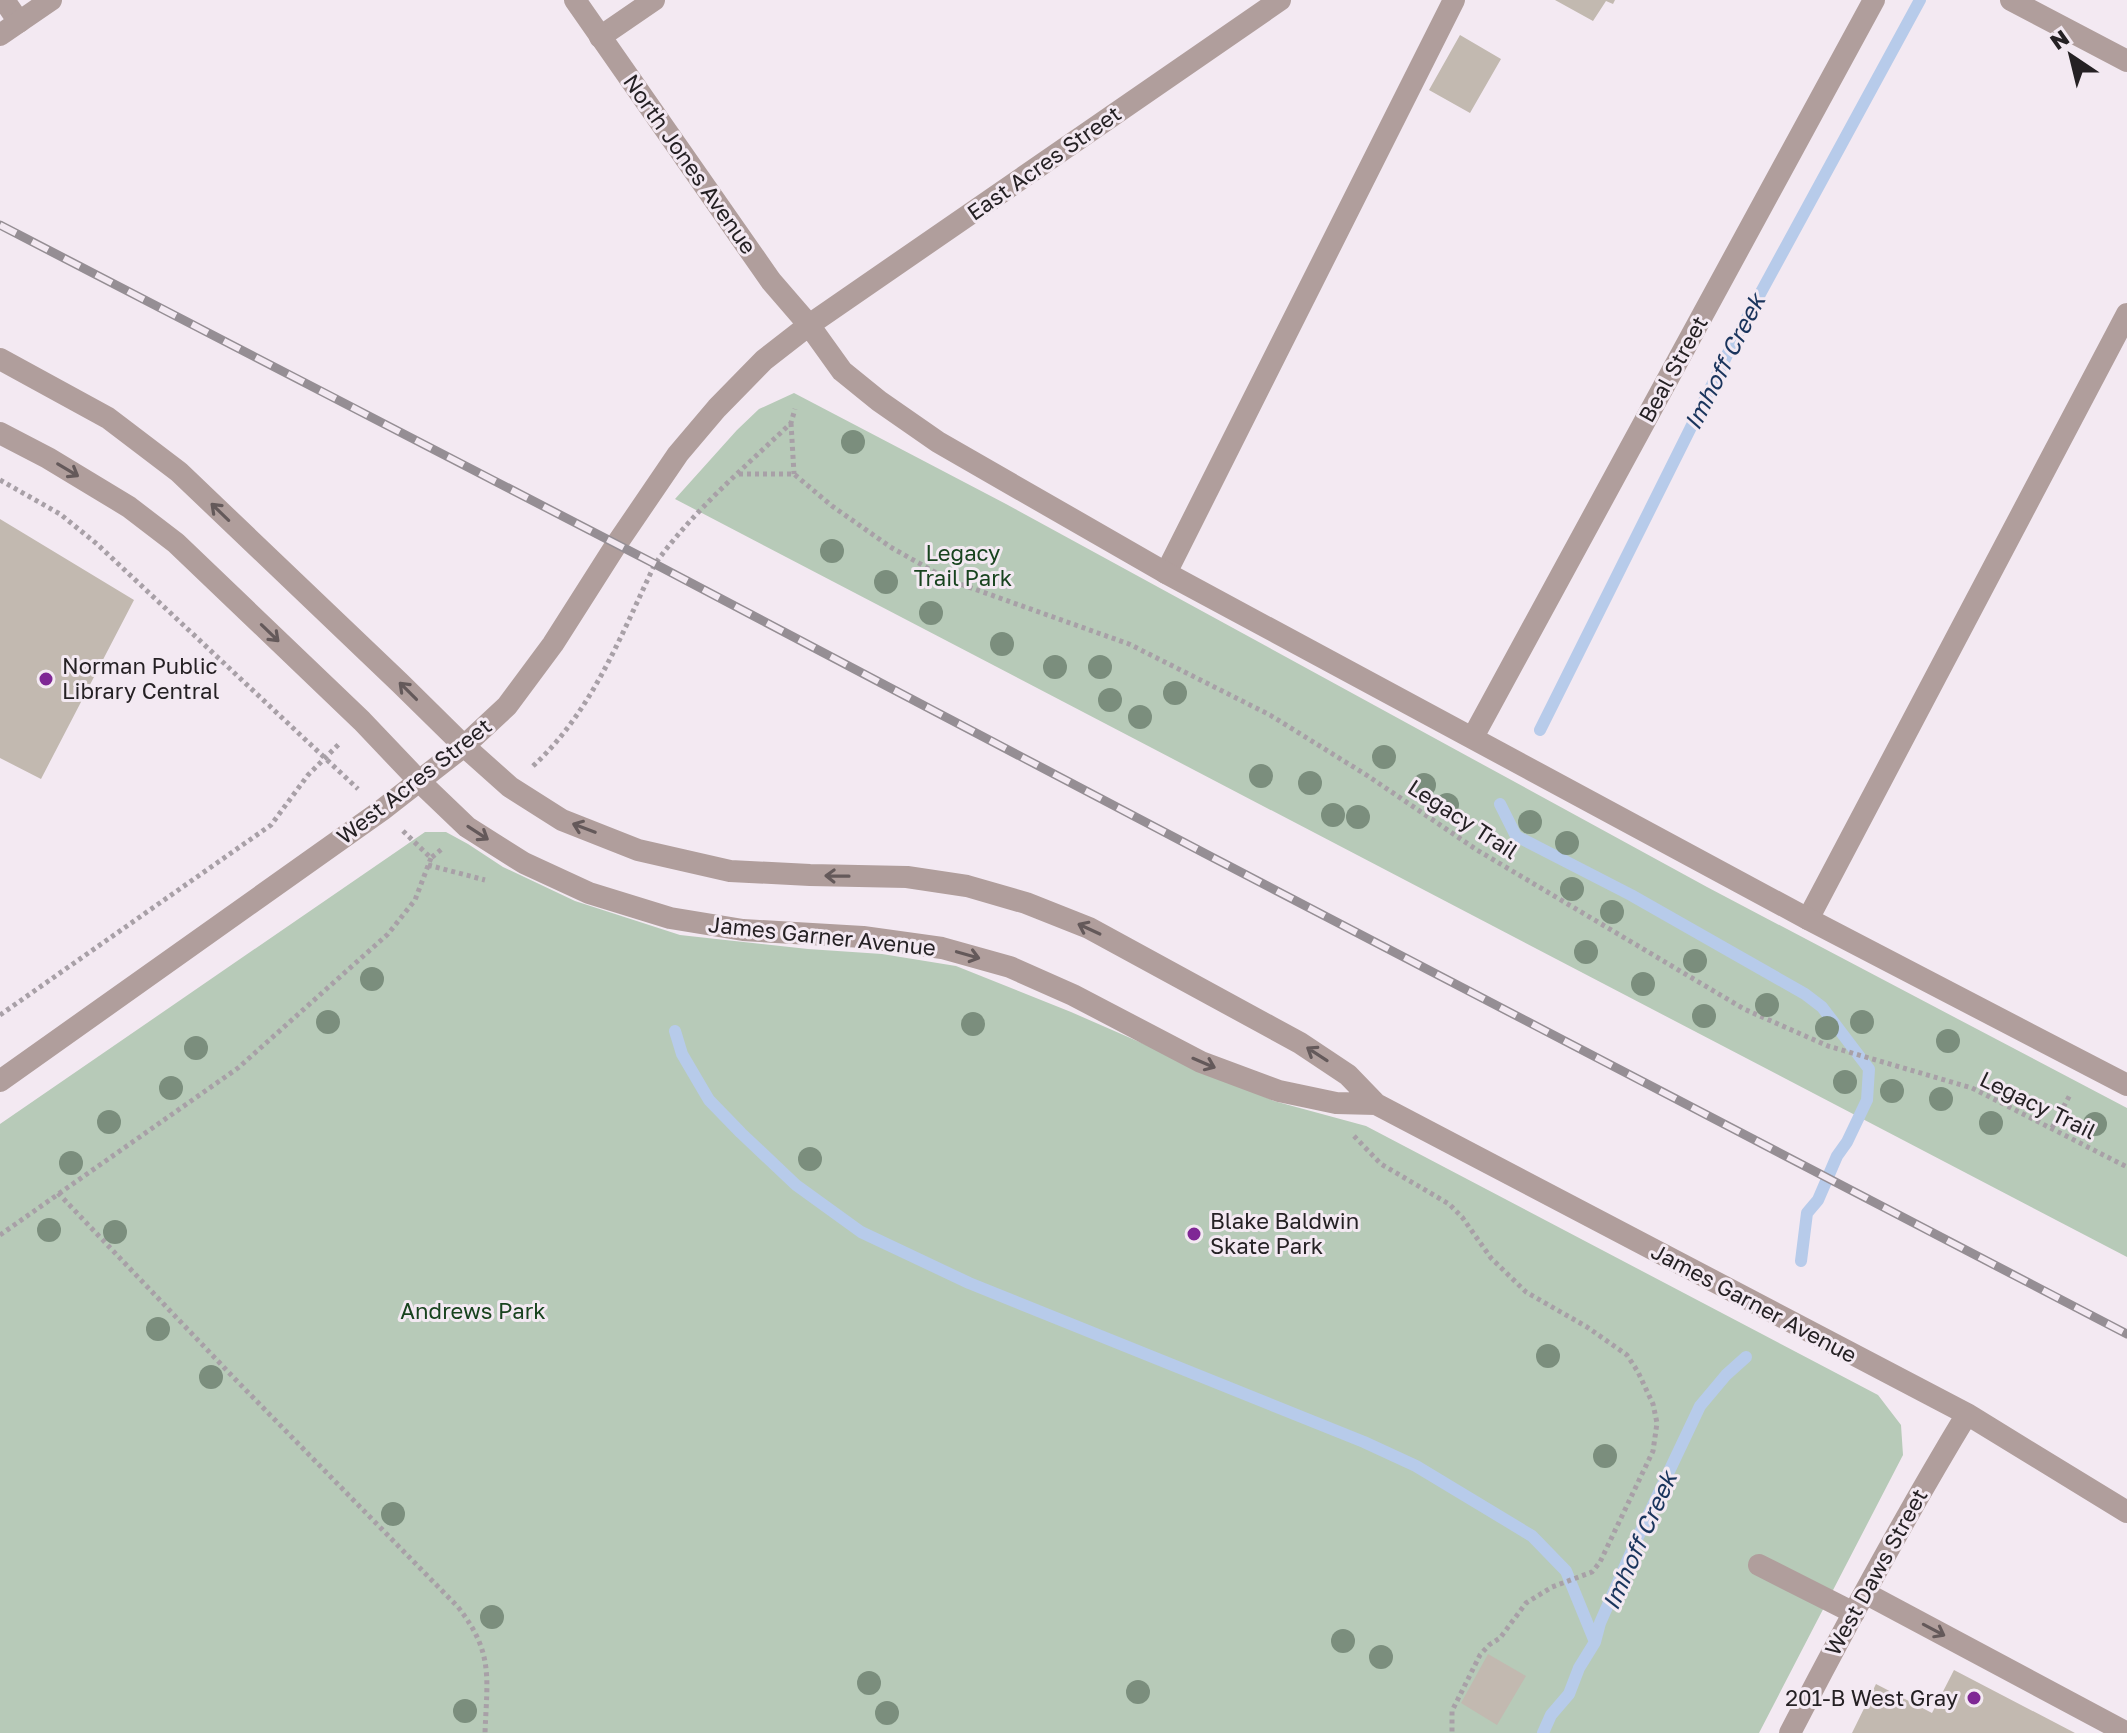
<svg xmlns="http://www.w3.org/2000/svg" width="2127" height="1733" font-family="'Golos Text',sans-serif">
<rect width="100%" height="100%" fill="#f3e9f2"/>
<path fill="#b7cab8" d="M794 393 1006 504 1707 887 2127 1108V1257L675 499 737 430 759 409Z
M425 832H446L468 844 503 867 575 901 680 935 808 949 882 954 956 966 1071 1012 1274 1101 1366 1126 1878 1395 1901 1425 1903 1455 1759 1733H0V1124Z"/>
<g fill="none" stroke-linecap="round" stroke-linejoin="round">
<path stroke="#b7cbea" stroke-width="12" d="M1540 730 1729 351 1920 0
M1500 804 1516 836 1631 895 1805 994 1822 1007 1869 1069 1867 1100 1847 1142 1837 1156 1818 1200 1807 1213 1801 1261
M675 1031 682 1054 709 1100 741 1133 796 1185 861 1232 969 1283 1364 1442 1416 1466 1532 1536 1566 1571 1595 1642
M1543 1733 1551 1715 1569 1694 1579 1668 1595 1642 1600 1623 1637 1539 1700 1406 1726 1375 1746 1357"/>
</g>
<path fill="#c2b9b0" d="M1555 0H1615L1613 4 1606 1 1593 21Z
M1460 35 1501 59 1470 113 1429 90Z
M0 519 134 600 41 779 0 758Z
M1488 1654 1526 1676 1497 1725 1461 1703Z
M1954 1670 2075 1733H1852L1876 1684 1932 1713Z"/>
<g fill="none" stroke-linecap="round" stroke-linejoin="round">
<path stroke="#a8a0a7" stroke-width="5" stroke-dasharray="4 4" stroke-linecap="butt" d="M791 423 794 474
M739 474H794L832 506 892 548 949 580 1129 644 1270 715 1368 776 1477 850 1744 1009 1828 1046 1972 1088 2127 1167
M0 480 60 514 97 544 358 789
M533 766C592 712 621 635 655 564 693 511 744 468 791 423L795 409
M403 831 431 858 443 848
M428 865 485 880
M0 1015 271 825 308 775 339 744
M2052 1128 2071 1093
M1354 1136 1381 1164 1449 1204 1462 1217 1491 1258 1526 1292 1587 1327 1627 1355 1638 1372 1653 1404 1657 1423 1653 1451 1600 1562 1592 1572 1552 1587 1526 1603 1500 1638 1489 1645 1480 1655 1452 1711V1733
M58 1193 235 1379 458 1607C494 1653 487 1678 485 1733
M0 1235 238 1068 388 934 415 900 431 858"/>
<path stroke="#b09e9c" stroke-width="22" d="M4 0 19 22
M600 37 654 0
M1166 573 1454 0
M1808 919 2127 314
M1759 1565 1854 1613
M1865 1593 2127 1733"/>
<path stroke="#b09e9c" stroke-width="22" d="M575 0 771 281 809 325 842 371 879 401 938 442 1166 573 1808 919 2127 1085
M0 35 51 0
M0 359 108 418 179 472 400 683 464 746 510 787 562 820 638 850 730 871 810 875 907 877 967 886 1026 903 1089 928 1300 1043 1348 1075 1376 1104 1967 1414 2127 1512
M0 433 48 458 129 507 176 543 362 721 420 782 467 827 524 863 589 893 670 918 743 930 863 937 942 948 1010 967 1073 995 1201 1062 1279 1091 1336 1103 1376 1104
M1473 737 1874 0
M0 1081 382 810 464 746 507 706 553 644 616 545 678 454 717 408 764 360 809 325 1280 0
M1790 1733C1846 1625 1904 1518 1967 1414"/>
<path stroke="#b09e9c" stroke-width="22" d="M2011 0 2127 61"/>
<g stroke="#958e94" stroke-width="9">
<path id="rail" d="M0 225 655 564 1206 854 2127 1334"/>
</g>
<use href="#rail" stroke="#f3e9f2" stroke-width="6" stroke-dasharray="18" stroke-linecap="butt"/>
</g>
<g fill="#7b8e7d">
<circle cx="853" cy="442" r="12"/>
<circle cx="832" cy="551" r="12"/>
<circle cx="886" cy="582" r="12"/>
<circle cx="931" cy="613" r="12"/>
<circle cx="1002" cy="644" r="12"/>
<circle cx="1055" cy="667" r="12"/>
<circle cx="1100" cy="667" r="12"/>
<circle cx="1175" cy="693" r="12"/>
<circle cx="1110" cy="700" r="12"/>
<circle cx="1140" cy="717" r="12"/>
<circle cx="1384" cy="757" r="12"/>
<circle cx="1261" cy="776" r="12"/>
<circle cx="1310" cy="783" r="12"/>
<circle cx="1424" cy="785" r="12"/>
<circle cx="1447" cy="805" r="12"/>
<circle cx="1333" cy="815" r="12"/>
<circle cx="1358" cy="817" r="12"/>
<circle cx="1530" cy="822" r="12"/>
<circle cx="1567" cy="843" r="12"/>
<circle cx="1572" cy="889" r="12"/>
<circle cx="1612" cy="912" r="12"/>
<circle cx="1586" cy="952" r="12"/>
<circle cx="1695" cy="961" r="12"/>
<circle cx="372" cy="979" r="12"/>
<circle cx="1643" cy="984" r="12"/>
<circle cx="1767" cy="1005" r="12"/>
<circle cx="1704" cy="1016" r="12"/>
<circle cx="328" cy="1022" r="12"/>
<circle cx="1862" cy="1022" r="12"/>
<circle cx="973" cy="1024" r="12"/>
<circle cx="1827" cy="1028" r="12"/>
<circle cx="1948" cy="1041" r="12"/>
<circle cx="196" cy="1048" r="12"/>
<circle cx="1845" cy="1082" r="12"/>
<circle cx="171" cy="1088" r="12"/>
<circle cx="1892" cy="1091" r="12"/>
<circle cx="1941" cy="1099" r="12"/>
<circle cx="109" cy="1122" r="12"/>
<circle cx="1991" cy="1123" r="12"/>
<circle cx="2095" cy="1124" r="12"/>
<circle cx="810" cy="1159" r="12"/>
<circle cx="71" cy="1163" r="12"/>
<circle cx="49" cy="1230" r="12"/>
<circle cx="115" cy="1232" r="12"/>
<circle cx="158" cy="1329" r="12"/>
<circle cx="1548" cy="1356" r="12"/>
<circle cx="211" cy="1377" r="12"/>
<circle cx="1605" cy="1456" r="12"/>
<circle cx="393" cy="1514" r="12"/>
<circle cx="492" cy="1617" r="12"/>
<circle cx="1343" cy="1641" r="12"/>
<circle cx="1381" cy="1657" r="12"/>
<circle cx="869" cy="1683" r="12"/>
<circle cx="1138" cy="1692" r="12"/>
<circle cx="465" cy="1711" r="12"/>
<circle cx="887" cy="1713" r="12"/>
</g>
<defs><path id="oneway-shaft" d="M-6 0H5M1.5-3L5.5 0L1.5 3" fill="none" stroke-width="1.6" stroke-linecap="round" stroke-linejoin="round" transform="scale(2)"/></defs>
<g stroke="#64595a">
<use href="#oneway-shaft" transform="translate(68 470) rotate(31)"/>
<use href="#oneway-shaft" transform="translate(220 512) rotate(-136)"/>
<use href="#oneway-shaft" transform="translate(270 633) rotate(44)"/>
<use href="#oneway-shaft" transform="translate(408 691) rotate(-135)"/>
<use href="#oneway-shaft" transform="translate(584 828) rotate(-159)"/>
<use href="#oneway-shaft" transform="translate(478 833) rotate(33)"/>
<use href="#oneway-shaft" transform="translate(837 876) rotate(-179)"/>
<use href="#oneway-shaft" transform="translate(1089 929) rotate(-155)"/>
<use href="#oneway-shaft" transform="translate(968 955) rotate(16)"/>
<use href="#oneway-shaft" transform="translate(1317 1054) rotate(-147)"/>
<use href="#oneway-shaft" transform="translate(1204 1063) rotate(23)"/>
<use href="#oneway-shaft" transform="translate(1934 1630) rotate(28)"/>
</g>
<g fill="#7f2795" stroke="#f3e9f2" stroke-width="3">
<circle cx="46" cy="679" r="8"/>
<circle cx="1194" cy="1234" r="8"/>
<circle cx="1974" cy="1698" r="8"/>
</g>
<g text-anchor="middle" stroke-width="6" stroke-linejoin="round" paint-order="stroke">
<g font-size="22" fill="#252124" stroke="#f3e9f2">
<text transform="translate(1044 163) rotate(-35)" y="8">East Acres Street</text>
<text transform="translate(690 164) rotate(55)" y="8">North Jones Avenue</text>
<text transform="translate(1673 369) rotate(-61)" y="8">Beal Street</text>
<text transform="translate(414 781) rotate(-38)" y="8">West Acres Street</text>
<text transform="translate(1463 819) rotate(33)" y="8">Legacy Trail</text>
<text transform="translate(822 936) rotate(6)" y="8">James Garner Avenue</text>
<text transform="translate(2038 1105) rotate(26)" y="8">Legacy Trail</text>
<text transform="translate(1754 1303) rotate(28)" y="8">James Garner Avenue</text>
<text transform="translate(1876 1572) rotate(-61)" y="8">West Daws Street</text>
</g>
<g font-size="22" fill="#18431e" stroke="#f3e9f2">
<text x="963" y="561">Legacy<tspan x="963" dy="25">Trail Park</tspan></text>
<text x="473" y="1319">Andrews Park</text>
</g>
<g font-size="22" fill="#252124" stroke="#f3e9f2" text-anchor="start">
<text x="62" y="674">Norman Public<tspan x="62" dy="25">Library Central</tspan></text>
<text x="1210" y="1229">Blake Baldwin<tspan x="1210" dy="25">Skate Park</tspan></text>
<text x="1958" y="1706" text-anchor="end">201-B West Gray</text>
</g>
<g font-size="24" font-style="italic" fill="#19345c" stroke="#f3e9f2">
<text transform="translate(1725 362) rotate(-63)" y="8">Imhoff Creek</text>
<text transform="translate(1640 1541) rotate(-66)" y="8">Imhoff Creek</text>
</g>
</g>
<g transform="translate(2071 56) rotate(325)" stroke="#f3e9f2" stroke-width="6" paint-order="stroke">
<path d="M0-6L14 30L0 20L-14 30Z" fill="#252124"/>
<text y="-12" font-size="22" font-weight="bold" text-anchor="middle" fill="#252124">N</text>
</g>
</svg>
